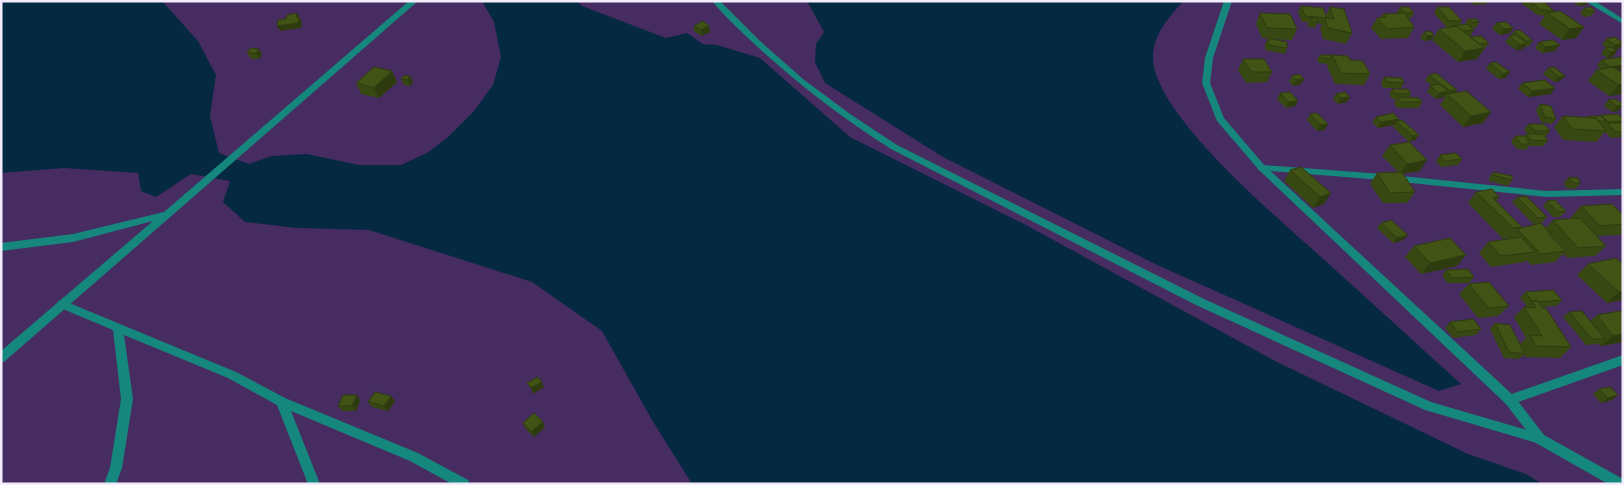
<svg xmlns="http://www.w3.org/2000/svg" width="1624" height="485" font-family="Jost,sans-serif">
<rect width="100%" height="100%" fill="#472c62"/>
<path fill="#062942" d="M1 1H162L198 41 216 75 210 116 219 153 249 164 272 156 307 154 359 165H401L427 153 447 138 474 111 493 85 501 57 494 22 482 1H577L582 6 666 38 687 33 703 44 717 45 760 58 850 137 1026 225 1275 361 1468 454 1526 474 1542 484H692L652 420 602 331 532 282 369 230 297 228 245 222 223 202 230 181 191 174 156 197 141 191 138 173 64 168 1 173Z
M807 1H1184C1165 20 1147 43 1155 71 1172 130 1281 221 1329 264 1373 304 1417 344 1461 384L1439 391 1155 264 943 157 825 83 815 62 816 44 824 32Z"/>
<g fill="none" stroke-linecap="round" stroke-linejoin="round">
<path fill="#15877c" fill-rule="evenodd" d="M1224 1H1232L1213 58 1210 83 1224 118 1265 166 1514 396 1544 435 1623 479V484H1608L1536 443 1506 404 1259 170 1217 121 1202 83 1205 58Z
M62 300 236 372 285 398 418 453 468 480 470 484H452L410 461 291 411 320 484H308L277 405 228 378 124 335 133 399 122 468 116 484H104L110 468 121 399 113 330 58 307 57 304 58 301Z"/>
<path fill="#15877c" fill-rule="evenodd" d="M409 1H418L5 361 1 363V351L153 221 73 242 1 251V243L73 234 164 212Z
M712 1H720L759 40 803 79 850 114 897 145 1204 299 1431 402 1544 435 1546 439 1544 443 1540 444 1425 410 1196 305 891 149C845 120 802 87 762 51 745 35 727 19 712 1Z
M1585 1H1595L1623 19V24Z
M1262 165 1382 174 1547 191 1623 189V195L1547 197 1382 180 1259 170 1257 168Z
M1623 355V365L1510 405 1506 404 1504 400 1506 396Z"/>
</g>
<path fill="#384812" d="M1470 1H1488L1486 4 1474 5Z
M1519 1H1573L1547 3 1545 1 1544 2 1554 11 1553 12 1584 27 1576 38 1562 40 1539 24 1545 16 1537 15Z
M1575 1H1589L1586 5 1579 6 1574 3Z
M1301 6 1326 15 1330 7 1352 33 1346 44 1323 39 1320 28 1322 24 1317 23 1315 28 1309 27 1307 24 1308 22H1302L1298 12Z
M1400 7 1414 13 1411 18H1408L1414 27 1408 38 1381 39 1371 28 1377 18 1381 17 1383 14 1398 13 1397 12Z
M1437 7 1462 21 1459 25 1465 24 1468 19 1479 22 1476 28H1471L1474 30 1470 36H1469L1471 37 1489 43 1477 59 1458 62 1432 40 1439 29 1451 27H1446L1434 13Z
M1584 8 1595 11 1591 16 1584 17 1580 13Z
M1260 13 1297 29 1292 40 1269 39 1287 48 1285 54 1265 50V44L1268 39 1262 38 1256 24Z
M1496 23 1513 28 1510 33 1500 35 1492 29Z
M694 26H709L710 32 701 36 694 31Z
M1514 31 1533 41 1529 46 1524 47 1523 49 1516 50 1505 42Z
M1424 32 1434 35 1431 40 1424 41 1420 38Z
M1615 37 1619 49H1615L1613 57 1607 58 1601 54 1605 48H1607L1602 45 1606 39Z
M1539 42 1555 51 1542 53 1535 48Z
M251 48 262 54 259 59H251L247 53Z
M1320 55H1332L1350 60 1370 74 1364 85 1335 84 1327 66 1328 64 1319 63 1317 60Z
M1243 59 1272 72 1267 82 1246 83 1238 70Z
M1601 60 1623 74V94L1609 96 1588 81 1596 70 1601 69 1597 66Z
M1496 62 1506 78 1499 79 1486 69 1490 63Z
M1554 67 1560 81 1554 82 1543 74 1548 68Z
M392 71 397 82 379 98 361 94 356 83Z
M1429 75 1457 90 1455 93 1491 112 1483 123 1463 127 1440 105 1445 97V96L1444 97 1436 99 1427 92 1430 86H1432L1425 80Z
M1292 76 1304 79 1301 84 1293 86 1289 81Z
M1384 77 1404 83 1401 88H1383L1381 83Z
M401 79 413 82 410 86 404 85Z
M1522 83 1551 94 1528 97 1518 89Z
M1392 89 1411 94 1409 97 1422 102 1419 108H1397L1394 103 1396 99H1392L1389 94Z
M1280 93 1298 101 1295 106 1286 108 1277 99Z
M1336 94 1347 102 1338 104 1333 99Z
M1608 100 1623 104V106L1618 111 1612 112 1604 106Z
M1540 104 1556 119 1552 124 1541 122 1536 110Z
M1310 114 1325 130 1317 131 1307 120Z
M1601 115 1623 119V137L1611 138 1605 132 1596 142 1563 140 1554 127 1563 116 1587 118 1589 116H1601Z
M1376 117 1399 119 1398 121 1419 135 1415 140 1409 142 1393 127 1394 125 1378 128 1372 122Z
M1529 124 1550 131 1545 137 1548 141 1543 146H1529L1526 150 1517 149 1511 142 1515 136H1525L1526 134H1528L1524 129Z
M1390 145 1420 171 1403 174 1415 192 1407 203H1383L1370 184 1377 173 1398 172 1382 156Z
M1440 155 1462 159 1458 165 1441 167 1436 161Z
M1301 167 1324 204 1313 208 1284 181 1290 170Z
M1493 172 1512 180 1508 186 1489 181V178Z
M1569 177 1580 184 1575 189 1566 188 1564 183Z
M1476 192 1499 197 1496 201 1522 227V228H1546L1553 220 1572 219 1571 217 1581 206 1623 215V232L1620 235 1597 236 1606 246 1595 256 1568 258 1563 254 1555 262 1531 265 1527 260 1525 262 1491 267 1479 253 1488 242 1508 239V238L1503 239 1468 203Z
M1517 197 1547 217 1542 223 1533 224 1512 202Z
M1547 201 1566 211 1560 217H1553L1543 206Z
M1381 223 1403 240 1393 243 1377 228Z
M1414 246 1457 266 1421 274 1405 257Z
M1588 264H1623V300L1607 303 1577 275Z
M1446 270 1474 277 1469 283H1447L1442 275Z
M1469 284 1509 306 1498 316 1478 318 1459 294Z
M1525 292 1562 300 1556 306 1542 307 1571 347 1560 358 1525 357 1524 355 1519 359 1504 358 1490 329 1495 323 1520 344 1526 338 1514 317 1524 307 1527 306 1520 298Z
M1569 312 1590 321 1597 315 1623 342 1601 346 1599 344 1586 345 1563 317Z
M1450 322 1481 329 1476 335 1453 338 1445 328Z
M1599 389 1612 400 1601 403 1593 394Z
M391 396 395 401 388 411 372 407 368 402Z
M360 400 356 411H342L338 406Z
M523 423 545 427 534 437 525 428Z"/>
<path fill="#2e3b0f" d="M1583 1H1589L1586 5 1579 6Z
M297 13 302 22 301 28 280 31 277 26 296 17Z
M709 26 710 32 701 36V30Z
M1584 27 1576 38 1562 40 1570 29Z
M1513 28 1510 33 1500 35 1504 29Z
M1434 35 1431 40 1424 41 1428 36Z
M1527 43 1523 49 1516 50 1520 45Z
M1623 43 1619 49 1610 50 1615 45Z
M1560 45 1555 51 1542 53 1546 47Z
M1484 48 1477 59 1458 62 1465 51Z
M259 49 262 54 259 59 256 53Z
M1617 51 1613 57 1607 58 1611 52Z
M1623 65V70L1606 72 1610 67Z
M392 71 397 82 379 98 374 88Z
M1510 72 1506 78 1499 79 1503 74Z
M1565 76 1560 81 1554 82 1559 77Z
M411 77 413 82 410 86 407 80Z
M1304 79 1301 84 1293 86 1296 80Z
M1623 84V94L1609 96 1619 85Z
M1555 88 1551 94 1528 97 1532 91Z
M1457 90 1453 96 1448 94 1450 91Z
M1448 91 1444 97 1436 99 1439 93Z
M1350 97 1347 102 1338 104 1341 98Z
M1298 101 1295 106 1286 108 1288 102Z
M1623 105 1618 111 1612 112 1617 106Z
M1491 112 1483 123 1463 127 1471 116Z
M1399 119 1394 125 1378 128 1381 122Z
M1328 124 1325 130 1317 131 1320 125Z
M1419 135 1415 140 1409 142 1413 136Z
M1427 160 1420 171 1400 174 1407 164Z
M1331 193 1324 204 1313 208 1320 197Z
M1408 235 1403 240 1393 243 1397 238Z
M1466 255 1457 266 1421 274 1430 263Z
M1619 292H1623V300L1607 303Z
M1623 334V342L1601 346 1613 336Z
M542 382 544 387 533 394 531 388Z
M357 395 360 400 356 411 352 406Z
M1618 395 1612 400 1601 403 1608 398Z
M391 396 395 401 388 411 384 406Z
M543 422 545 427 534 437 531 432Z"/>
<path fill="#415415" stroke="#2e3b0f" d="M1530 1H1543L1554 11 1541 10Z
M1301 6 1323 8 1327 18 1305 16Z
M1330 7 1344 9 1352 33 1328 28 1325 18 1334 19Z
M1400 7H1409L1414 13H1405Z
M1437 7H1449L1462 21H1449Z
M1591 7 1595 11H1588L1584 8Z
M1560 11 1584 27 1570 29 1547 13Z
M297 13 296 17H299L298 23 277 26 278 20 286 19 287 15Z
M1260 13 1290 14 1297 29 1267 28Z
M1405 13 1414 27 1387 29 1377 18 1386 17 1383 14Z
M1310 18 1317 19 1318 22H1312Z
M1468 19H1476L1479 22H1472Z
M703 21 709 26 701 30 694 26Z
M1506 22 1513 28 1504 29 1496 23Z
M1467 24 1474 30 1463 31 1457 26 1453 27 1452 26Z
M1457 26 1484 48 1465 51 1439 29Z
M1520 30 1533 41H1526L1514 31Z
M1430 31 1434 35 1428 36 1424 32Z
M1516 35 1527 43 1520 45 1509 36Z
M1481 36 1489 43 1479 44 1470 37Z
M1615 37 1623 43 1615 45 1606 39Z
M1268 38 1287 42V48L1268 45Z
M1553 40 1560 45 1546 47 1539 42Z
M1611 47 1617 51 1611 52 1605 48Z
M251 48 259 49 256 53H247Z
M1320 55H1332L1331 58H1322Z
M1332 55 1348 56 1350 60 1363 61 1370 74 1341 73Z
M1621 57 1623 59V65L1610 67 1601 60Z
M1243 59H1264L1272 72H1251Z
M1496 62 1510 72 1503 74 1490 63Z
M374 67 392 71 374 88 356 83Z
M1554 67 1565 76 1559 77 1548 68Z
M1613 67 1623 74V84L1619 85 1596 70Z
M1436 73 1457 90 1450 91 1429 75Z
M1299 74 1304 79 1296 80 1292 76Z
M405 75 411 77 407 80 401 79Z
M1384 77 1402 78 1404 83 1387 82Z
M1545 80 1555 88 1532 91 1522 83Z
M1439 84 1448 91 1439 93 1430 86Z
M1392 89H1408L1411 94H1395Z
M1466 91 1491 112 1471 116 1447 94Z
M1290 92 1298 101 1288 102 1280 93Z
M1345 92 1350 97 1341 98 1336 94Z
M1397 97 1419 98 1422 102H1400Z
M1615 99 1623 104V105L1617 106 1608 100Z
M1540 104 1551 106 1556 119 1545 117Z
M1317 113 1328 124 1320 125 1310 114Z
M1393 113 1399 119 1381 122 1376 117Z
M1618 114 1623 119V121L1608 122 1601 115Z
M1563 116 1596 118 1606 131 1572 129Z
M1589 116H1601L1606 121H1599L1596 118H1590Z
M1402 120 1419 135 1413 136 1396 121Z
M1607 123H1623V132H1616Z
M1529 124H1544L1550 131H1535Z
M1526 134H1543L1548 141 1531 140Z
M1515 136H1525L1530 144H1521Z
M1409 142 1427 160 1407 164 1390 145Z
M1456 153 1462 159 1445 161 1440 155Z
M1301 167 1331 193 1320 197 1290 170Z
M1402 172 1415 192 1390 193 1377 173Z
M1493 172 1512 176V180L1493 175Z
M1569 177 1578 178 1580 184 1571 182Z
M1492 189 1499 197 1493 198 1522 227 1513 228 1476 192Z
M1526 196 1547 217 1538 218 1517 197Z
M1555 200 1566 211 1558 212 1547 201Z
M1612 204 1623 215V224L1600 226 1581 206Z
M1580 218 1606 246 1578 248 1553 220Z
M1391 220 1408 235 1397 238 1381 223Z
M1541 223 1551 234H1549L1566 251 1541 254 1517 229Z
M1521 237 1535 252 1501 256 1488 242Z
M1450 238 1466 255 1430 263 1414 246Z
M1616 258 1623 264V292H1619L1588 264Z
M1468 269 1474 277 1452 278 1446 270Z
M1489 282 1509 306 1488 308 1469 284Z
M1553 290 1562 300 1539 302 1538 301H1532L1525 292Z
M1532 301H1538L1542 308H1546L1571 347 1536 346 1530 335 1542 336 1524 307 1536 308Z
M1582 311 1605 339H1592L1569 312Z
M1620 311 1623 313V334L1613 336 1597 315Z
M1473 319 1481 329 1458 332 1450 322Z
M1495 323 1510 325 1525 354 1509 352Z
M538 377 542 382 531 388 527 383Z
M1610 387 1618 395 1608 398 1599 389Z
M375 392 391 396 384 406 368 402Z
M343 395H357L352 406H338Z
M534 413 543 422 531 432 523 423Z"/>
<rect width="1624" height="485" fill="none" stroke="#f3edfb" stroke-width="5"/>
</svg>
